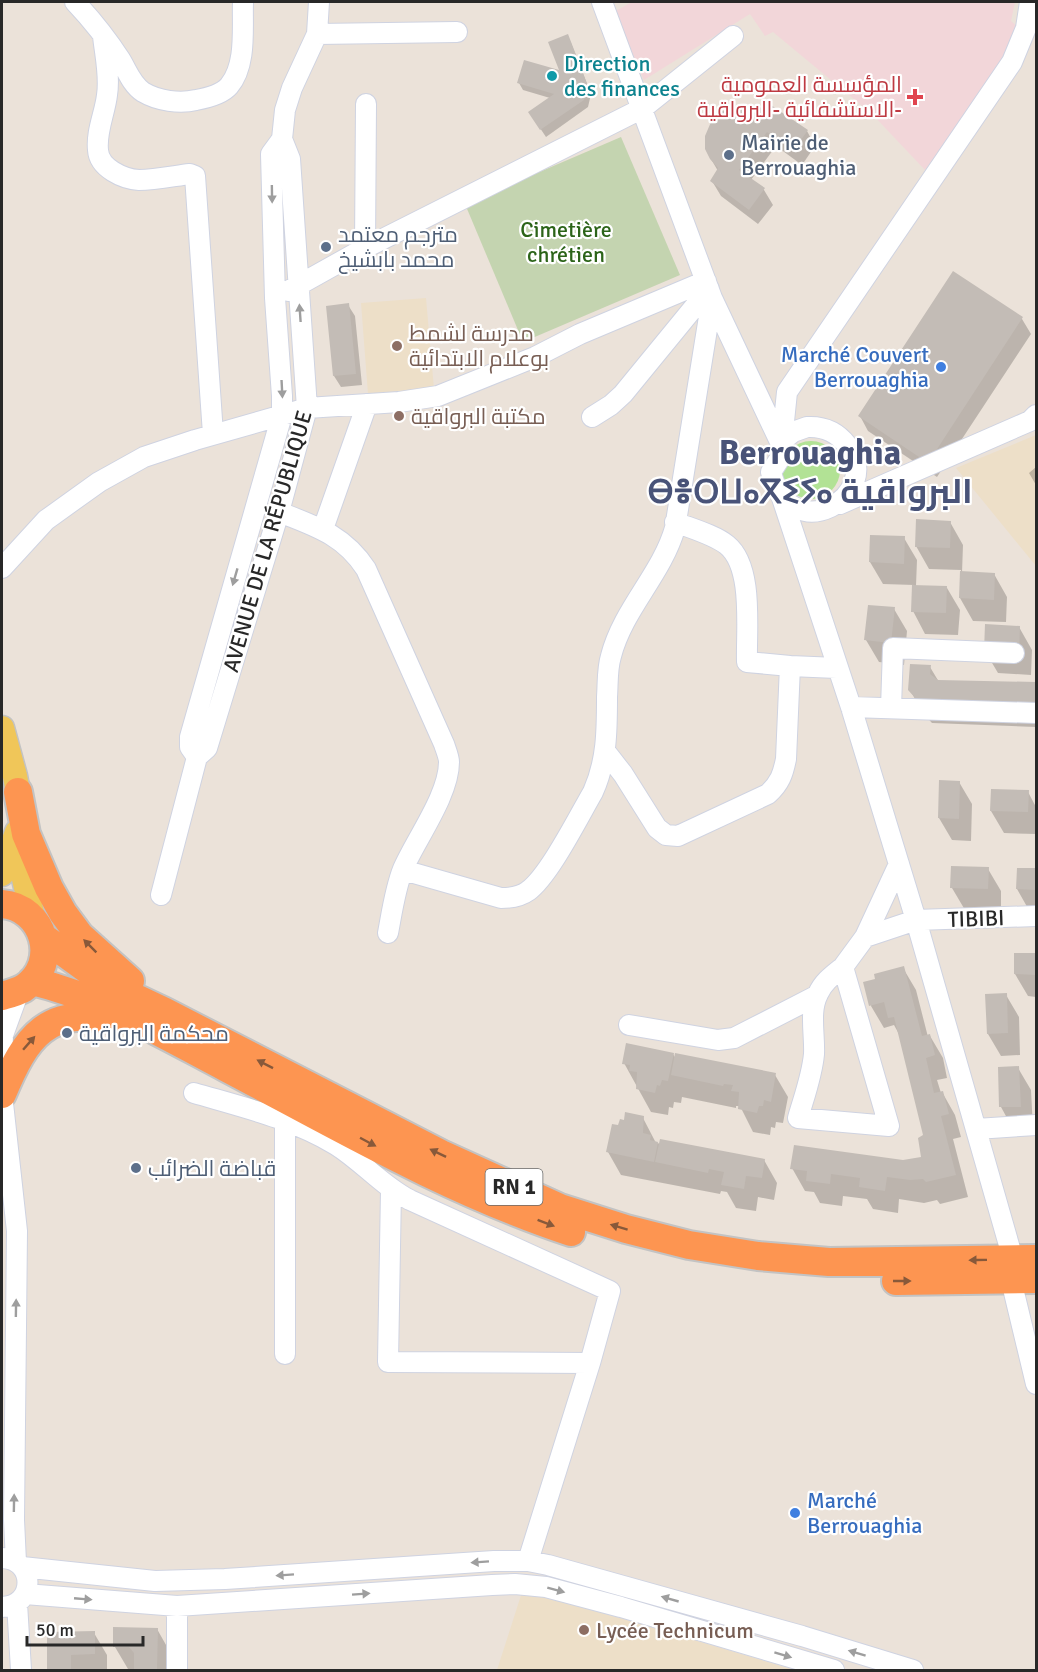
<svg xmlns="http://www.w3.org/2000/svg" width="1038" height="1672" font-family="Signika,Cairo,'Noto Sans Tifinagh',sans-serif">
<rect width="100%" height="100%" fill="#ebe2d9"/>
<path fill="#eddfc8" d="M426 298 434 389 368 394 361 303Z
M1036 435V566L956 468Z
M523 1589 795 1670H497Z"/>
<path fill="#f2d6d9" d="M632 2H1015L1011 21 1020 29 1007 60 925 170 872 114 773 32 765 36 750 14 644 80 612 13Z"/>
<path fill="#b2e295" d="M782 470a29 29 0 1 1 58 0a29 29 0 1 1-58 0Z"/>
<path fill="#c4d4b0" d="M621 137 680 275 523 342 465 204Z"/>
<path fill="#0003" d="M571 43 591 94 588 107 546 137 534 119 550 98 523 90 519 83 561 72Z
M756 116 807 131 815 146 802 165 776 146 751 180 764 190 773 205 758 224 721 196 712 181 718 171 711 159Z
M954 273 1022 319 1031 334 937 477 868 431 860 416Z
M348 305 355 316 362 385 341 387 334 376Z
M1036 467V485L1029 473Z
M950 522 963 545 962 573 994 574 1007 597 1006 622 973 621 960 598 961 570 929 569 916 546Z
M904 538 917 560 916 586 947 588 960 610 958 635 925 634 913 611 914 585 883 584 870 562Z
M894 609 907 631 904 665 879 662 866 640Z
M1019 627 1032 650 1031 675 998 673 985 651Z
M930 667 939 682 1036 683V727L932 723 923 713 910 690Z
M959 782 972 804 971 841 952 840 939 818Z
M1028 792 1036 807V834L1004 833 991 811Z
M988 869 1001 891V911L965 910 952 888Z
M1018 869 1036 870V912H1030L1017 889Z
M1016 954 1036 955V997L1028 996 1015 974Z
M903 968 916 990 928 1037 930 1036 943 1058 947 1078 937 1080 941 1093 942 1092 955 1115 961 1137 953 1139 968 1197 940 1204 937 1200 924 1203 899 1199 898 1213 873 1209 867 1199 843 1196 842 1206 820 1203 814 1192 805 1191 792 1168 903 1162 923 1158 925 1135 900 1036 894 1025 884 1028 871 1006 877 980Z
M1006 995 1019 1017 1020 1055 1001 1056 988 1034Z
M673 1054 676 1059 775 1075 788 1097 783 1123 776 1122 775 1128 771 1127 770 1135 753 1132 740 1106H736V1108L682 1097 681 1103 674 1102 673 1108 669 1107 668 1115 651 1112 624 1063Z
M1018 1068 1031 1090 1033 1129H1013L1001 1107Z
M643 1118 656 1143 764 1160 777 1183 774 1200 758 1197 756 1211 736 1208 727 1192 721 1191 720 1194 621 1175 608 1152 620 1127Z
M157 1629 170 1652V1670L128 1669 115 1647Z
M48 1633H94L107 1655V1670H49Z"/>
<path fill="#c3bcb6" d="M568 34 588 86 584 100 540 130 528 112 554 94 517 83 524 60 559 70 548 42Z
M765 101 808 130 793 151 767 132 739 170 765 188 749 210 710 181 718 168 710 159 705 149V136L711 122 722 111 737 108 749 110 756 114Z
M953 271 1023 317 928 463 858 416Z
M349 303 356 374 333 376 326 306Z
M916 519 951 521 950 548 915 547Z
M870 535 905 536 904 564 869 562Z
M960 571 995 573 994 600 959 598Z
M912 585 947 586 946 613 911 612Z
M868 605 895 607 891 643 864 640Z
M985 624 1020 626 1019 653 984 651Z
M910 664 931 665 930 674 938 680 1036 682V705L918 701 908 690Z
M939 780 960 781 959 819 938 818Z
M991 789 1029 790 1028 812 990 811Z
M951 866 989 867 988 889 950 888Z
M1017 868H1036V890L1016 889Z
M1014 953H1036V975L1014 974Z
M904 966 922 1036 930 1034 935 1055 926 1058 934 1093 943 1091 949 1114 941 1116 956 1175 926 1182 923 1179 910 1180 887 1177 885 1191 859 1187 860 1178 831 1174 830 1184 806 1181 807 1171 790 1169 794 1145 903 1160 921 1157 918 1138 923 1135 894 1017 888 1018 884 1002 869 1006 863 982 875 979 874 974Z
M1007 993 1008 1033 987 1034 985 994Z
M626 1043 674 1053 668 1081 662 1080 660 1086 657 1085 655 1093 636 1089 637 1072 629 1071 630 1065 622 1064Z
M675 1053 776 1073 771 1102 764 1100 763 1106H759L757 1113 738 1109 739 1092 731 1091 733 1085 724 1084 723 1086 671 1075Z
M1019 1066 1021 1107H999L998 1067Z
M625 1112 644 1116 643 1133 651 1135 650 1140 658 1142 654 1162 606 1152 612 1124 618 1125 620 1119 624 1120Z
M660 1139 765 1159 762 1178 746 1176 744 1189 721 1185 724 1172 709 1169 708 1173 655 1162Z
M113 1627 158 1628 157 1670H134V1653L129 1647H113Z
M95 1631V1654L71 1655V1670H47V1632Z"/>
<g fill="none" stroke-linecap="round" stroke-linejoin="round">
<g stroke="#cfd3e1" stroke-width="22">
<path id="minor" d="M75 2C91 19 107 39 120 59 127 70 131 84 143 92 158 101 180 104 196 100 207 98 222 94 229 86 247 65 242 27 243 2
M602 2 712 298 781 444
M317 34 457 32
M103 36C105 55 110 76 107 95 105 113 96 131 98 150 99 168 123 179 139 180 155 180 174 176 190 174L195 176 213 434
M365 248 366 104
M288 291 365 248 643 108 733 36
M592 417 611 405 623 394 709 289
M807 427C824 426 837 432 847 445 886 495 790 551 771 472L784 452 782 441 793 432Z
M782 441 787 392 1012 62 1026 28 1030 2
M782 498 851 707 916 920 1013 1259
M840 504 1030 421 1036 415
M279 512C315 526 344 535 366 569L444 744C446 750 449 757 449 762 449 795 416 839 403 869 395 889 392 912 388 933
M323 529 367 404
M2 568 46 520 99 482 144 457 195 440 307 408 399 402 438 396 535 357 580 334 706 281
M790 666 837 668
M851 707 1036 713
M891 708 893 648 1014 653
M605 751 623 774 657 828 666 835 678 836 768 794C780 783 783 774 786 759L790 666 747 662C746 630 754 567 727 545 715 535 690 528 675 522
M197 757 190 747V737L282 415V396L275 298 271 154 282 139 285 110 292 88 317 34 319 2
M403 870 501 898C511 898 520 897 528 891 549 876 579 816 593 792 607 761 607 730 607 697 608 683 607 669 611 656 623 609 662 574 675 528L712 298
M161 895 197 757 207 748 279 512 307 408 290 159 282 139
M865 937 899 864
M843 967C833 975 823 982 818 994 809 1011 815 1035 814 1054 812 1076 804 1097 798 1118L889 1126 843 967 865 937 916 920 1036 916
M629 1025 718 1040 734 1038 816 996
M194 1093C242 1107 293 1119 336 1145 363 1162 381 1185 410 1200L610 1291 590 1363 528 1561
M285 1121V1354
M976 1129 1036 1125
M391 1190 388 1362 590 1363
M1011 1280 1036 1384
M2 1558C36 1559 36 1606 2 1607
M16 1562 14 1520 17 1231 2 1094V1063L3 1035 19 991
M22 1567 155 1581 225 1579 494 1561H528L548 1565 802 1636 913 1670
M25 1594 177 1606 492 1585 515 1584 546 1587 621 1607 834 1670
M17 1603 21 1670
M177 1606V1670"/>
</g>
<g stroke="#c3c3c3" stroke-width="27">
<path id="major" d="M2 728 15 776 23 819 22 870 33 918
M2 874 17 832"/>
</g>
<g stroke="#c3c3c3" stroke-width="32">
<path id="highway" d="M18 792 26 834 49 888 63 913 80 936 130 981
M2 904C44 907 61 963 24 988 17 992 9 994 2 996
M44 938 110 986 165 1012 441 1154 560 1208 626 1229 689 1245 758 1256 829 1262 1036 1259
M32 981C102 998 164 1035 227 1068 339 1127 450 1192 571 1232
M2 1094C26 1036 47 1006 116 1020
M896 1281 1036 1279"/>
</g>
<use href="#minor" stroke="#fff" stroke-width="20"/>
<use href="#major" stroke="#f0c659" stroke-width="24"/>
<use href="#highway" stroke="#fd9551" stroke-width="28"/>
</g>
<defs><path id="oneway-solid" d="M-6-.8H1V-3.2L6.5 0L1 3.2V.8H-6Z" transform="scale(1.5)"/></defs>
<g fill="#9e9e9e">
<use href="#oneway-solid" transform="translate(272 194) rotate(89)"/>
<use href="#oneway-solid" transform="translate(300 313) rotate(-94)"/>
<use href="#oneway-solid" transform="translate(282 389) rotate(87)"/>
<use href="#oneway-solid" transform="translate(235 577) rotate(106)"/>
<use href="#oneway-solid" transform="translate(16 1308) rotate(-89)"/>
<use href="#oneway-solid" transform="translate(14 1503) rotate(-89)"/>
<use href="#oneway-solid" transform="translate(480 1562) rotate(176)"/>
<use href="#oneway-solid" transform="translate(285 1575) rotate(176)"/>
<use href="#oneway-solid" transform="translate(556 1590) rotate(15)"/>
<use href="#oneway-solid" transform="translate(361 1594) rotate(-4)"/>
<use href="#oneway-solid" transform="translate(83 1599) rotate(5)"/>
<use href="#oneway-solid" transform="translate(670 1599) rotate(-164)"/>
<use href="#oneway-solid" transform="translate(857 1653) rotate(-163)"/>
<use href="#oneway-solid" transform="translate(783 1655) rotate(17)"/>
</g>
<g fill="#88593a">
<use href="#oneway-solid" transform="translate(90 946) rotate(-135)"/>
<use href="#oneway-solid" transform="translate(29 1043) rotate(-49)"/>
<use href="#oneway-solid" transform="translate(265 1064) rotate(-153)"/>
<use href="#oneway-solid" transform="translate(368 1142) rotate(28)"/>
<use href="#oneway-solid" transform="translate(438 1153) rotate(-154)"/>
<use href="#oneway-solid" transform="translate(546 1223) rotate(21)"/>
<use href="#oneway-solid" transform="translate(619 1227) rotate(-163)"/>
<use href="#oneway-solid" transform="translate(978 1260) rotate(179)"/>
<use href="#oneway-solid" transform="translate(902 1281)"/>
</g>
<circle fill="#0f9aa8" stroke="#fff" stroke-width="2" cx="552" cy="76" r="6"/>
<path fill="#e0444e" stroke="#fff" stroke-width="2" d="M912 88h6v6h6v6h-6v6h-6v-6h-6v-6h6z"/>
<g fill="#5c6f8a" stroke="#fff" stroke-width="2">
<circle cx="729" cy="155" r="6"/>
<circle cx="326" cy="247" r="6"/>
<circle cx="67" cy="1033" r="6"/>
<circle cx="136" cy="1168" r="6"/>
</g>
<g fill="#8d6e63" stroke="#fff" stroke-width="2">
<circle cx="397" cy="346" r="6"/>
<circle cx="399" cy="416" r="6"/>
<circle cx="584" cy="1630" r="6"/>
</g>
<g fill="#3f7fe0" stroke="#fff" stroke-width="2">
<circle cx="941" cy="367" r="6"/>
<circle cx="795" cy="1513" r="6"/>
</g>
<g text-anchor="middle" stroke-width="4.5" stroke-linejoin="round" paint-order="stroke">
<rect fill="#fff" stroke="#686868" stroke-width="1.5" x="485.5" y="1169" width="57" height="36" rx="4.5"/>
<g font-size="21" font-weight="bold" fill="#282828">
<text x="514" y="1194">RN 1</text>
</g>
<g font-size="22" fill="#0d838f" stroke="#fff" text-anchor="start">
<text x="564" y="71">Direction<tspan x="564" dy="25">des finances</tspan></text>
</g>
<g font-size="22" fill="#be3a42" stroke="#fff" text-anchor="end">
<text x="902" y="92">المؤسسة العمومية<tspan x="902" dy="25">الاستشفائية -البرواقية-</tspan></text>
</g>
<g font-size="22" fill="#4e5e75" stroke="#fff" text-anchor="start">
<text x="741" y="150">Mairie de<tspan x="741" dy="25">Berrouaghia</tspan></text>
<text x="338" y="242">مترجم معتمد<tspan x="338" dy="25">محمد بابشيخ</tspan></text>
<text x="79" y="1041">محكمة البرواقية</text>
<text x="148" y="1176">قباضة الضرائب</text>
</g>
<g font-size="22" fill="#2c6419" stroke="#fff">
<text x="566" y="237">Cimetière<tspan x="566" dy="25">chrétien</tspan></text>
</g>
<g font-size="22" fill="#785e54" stroke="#fff" text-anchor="start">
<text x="409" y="341">مدرسة لشمط<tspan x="409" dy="25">بوعلام الابتدائية</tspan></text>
<text x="411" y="424">مكتبة البرواقية</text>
<text x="596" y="1638">Lycée Technicum</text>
</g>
<g font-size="22" fill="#366cbe" stroke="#fff" text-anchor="end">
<text x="929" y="362">Marché Couvert<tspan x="929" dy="25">Berrouaghia</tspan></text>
<text x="807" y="1508" text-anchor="start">Marché<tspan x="807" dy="25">Berrouaghia</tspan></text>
</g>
<g font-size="22" fill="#282828" stroke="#fff">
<text transform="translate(267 541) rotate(-74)" y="8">AVENUE DE LA RÉPUBLIQUE</text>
<text transform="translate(976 918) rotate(-2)" y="8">TIBIBI</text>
</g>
<g font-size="34" font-weight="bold" fill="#495378" stroke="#fff">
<text x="810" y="464">Berrouaghia<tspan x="810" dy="39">ⴱⴻⵔⵡⴰⴳⵉⵢⴰ البرواقية</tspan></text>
</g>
</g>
<rect width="1038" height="1672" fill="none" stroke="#282828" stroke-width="6"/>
<path d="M27 1636v9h116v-9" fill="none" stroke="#282828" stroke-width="3"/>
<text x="36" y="1636" font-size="18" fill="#282828" stroke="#ffffff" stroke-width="4.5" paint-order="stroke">50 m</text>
</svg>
